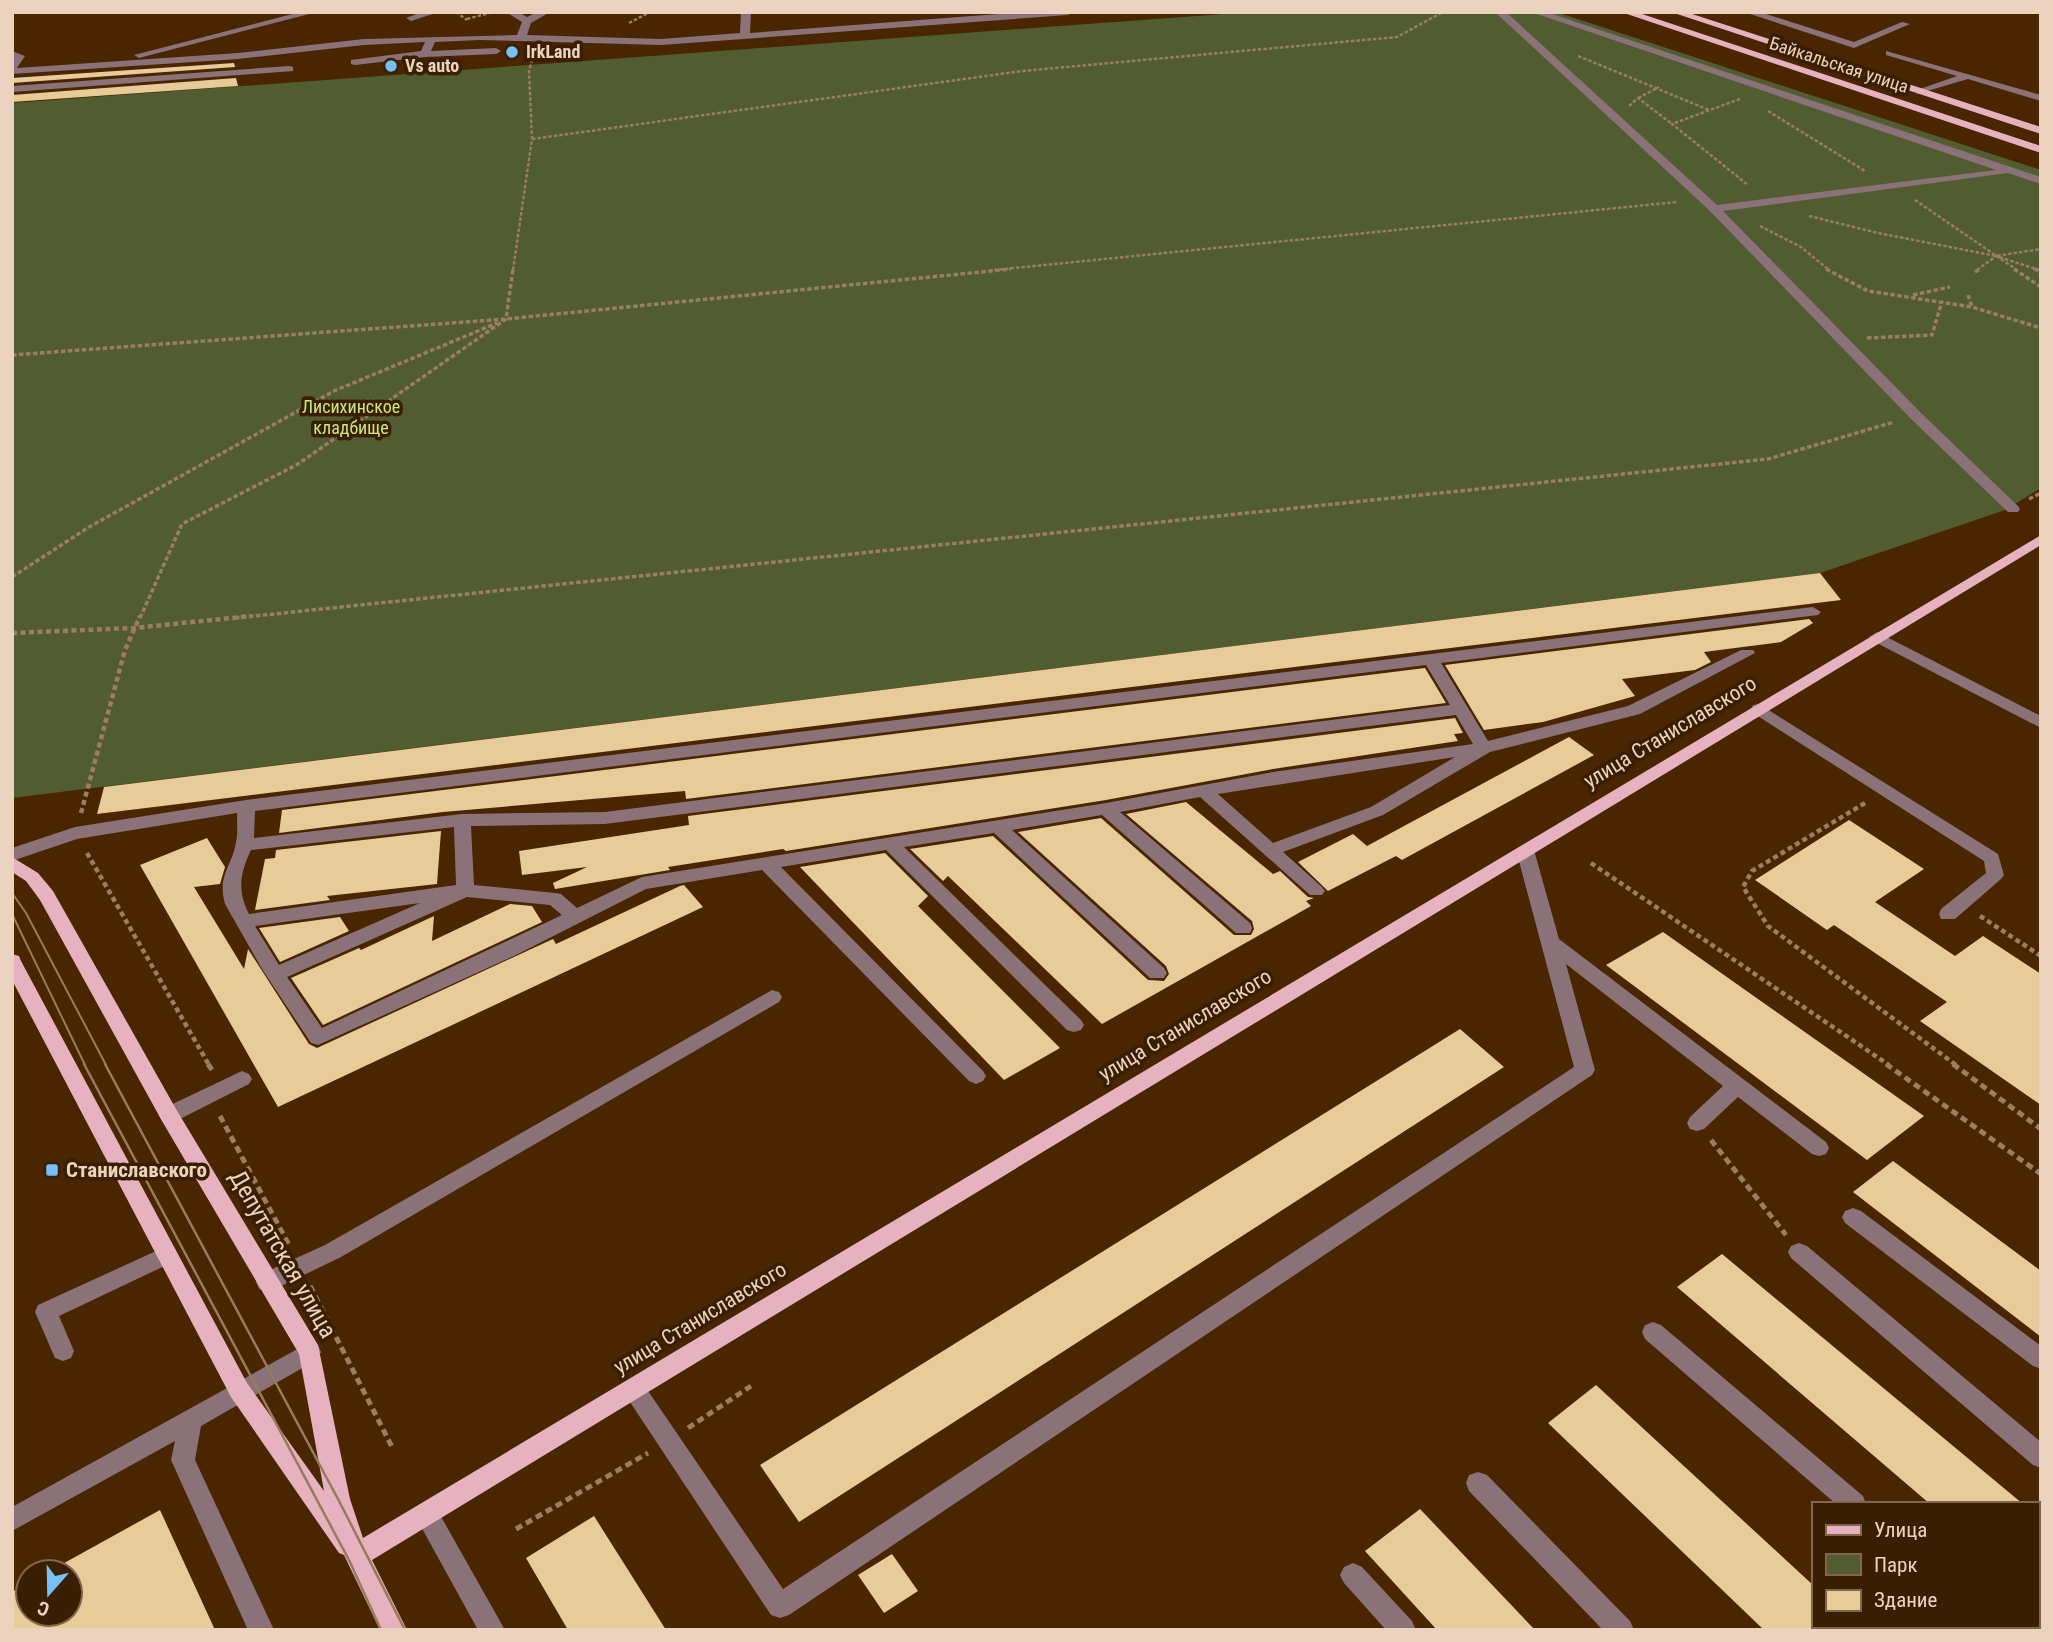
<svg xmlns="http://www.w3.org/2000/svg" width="2053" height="1642" font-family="'Roboto Condensed',sans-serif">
<rect width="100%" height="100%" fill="#492500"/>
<path fill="#515d31" d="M1251 12H1556L2041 170V488L2005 510 1820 573 12 798V103Z"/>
<path fill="#e7cb98" d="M234 63 235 67 12 83V78Z
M236 78 238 86 12 102V95Z
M1820 573 1841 600 97 814 104 787Z
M1809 619 1813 623 1781 642 1704 652 1711 662 1695 670 1622 679 1635 696 1543 722 1484 730 1445 665Z
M1425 668 1446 703 686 799 685 791 443 812 279 833 282 810Z
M1455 718 1463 733 1454 734 1458 741 1273 769 1106 800 786 851 783 849 668 867 670 870 555 889 553 883 587 867 522 875 519 851 689 825 688 816Z
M1569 737 1594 755 1402 860 1396 856 1328 891 1298 862 1353 834 1367 846Z
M1186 802 1273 874 1280 871 1308 897 1314 898 1306 901 1311 906 1102 1024 948 876 943 881 910 849 993 836 1148 980 1164 981 1169 974 1166 966 1018 832 1101 818 1234 935H1251L1254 929 1252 921 1126 814Z
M1849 820 1924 869 1875 902 1955 956 1983 936 2041 974V1105L1920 1021 1947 1002 1834 925 1827 930 1755 880Z
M441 831 437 884 327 896 330 900 255 910 265 859 275 858 276 850Z
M207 838 225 867 220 884 194 887 244 969 248 949 309 1044 317 1048 553 939 556 944 680 886 684 885 703 907 278 1107 140 865Z
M885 853 928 896 918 906 1060 1048 1004 1080 800 867Z
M510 904 532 906 542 922 323 1025 291 978 359 948 361 950 434 916 432 941Z
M340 917 349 931 280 962 259 928Z
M1663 932 1924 1116 1867 1160 1606 965Z
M1460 1029 1504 1067 799 1522 760 1465Z
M1893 1161 2041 1271V1337L1853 1192Z
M1722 1254 2023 1504H1930L1677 1287Z
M1596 1385 1813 1585V1630H1764L1548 1423Z
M1420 1509 1535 1630H1437L1365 1551Z
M160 1510 215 1630H12V1592L28 1583V1614H70V1572H48Z
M594 1516 666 1630H568L526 1558Z
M892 1554 918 1591 884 1613 858 1575Z"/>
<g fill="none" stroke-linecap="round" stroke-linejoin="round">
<path stroke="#9b7d61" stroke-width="2.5" stroke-dasharray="3.5 2" stroke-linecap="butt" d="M456 12 467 20
M467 19 493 12
M629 23 650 12
M1578 56 1709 110
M1638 98 1659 87
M1740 99 1672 124 1748 185
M1629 106 1638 98 1672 124
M1768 111 1865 171
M532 139 1022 71 1397 37 1443 12
M1915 200 2017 270
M1809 216 1878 233 1996 256 2041 249
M1760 226 1801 247 1829 270
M513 270 532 139 529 71 533 56
M994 270 1677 202
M1977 270 1996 256 2039 270"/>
<path stroke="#9b7d61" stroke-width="3.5" stroke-dasharray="4.5 2.5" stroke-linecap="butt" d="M1826 269 1868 291 1972 307 2041 328
M2014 269 2041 287
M2034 269 2041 271
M1975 272 1980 269
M1913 295 1950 287
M1968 295 1972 307
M1867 338 1932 335 1942 301
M12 355 506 319 1011 269
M2029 499 2041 493
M12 577 89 527 334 391 497 323
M140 618 182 524 298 464 506 319 513 269
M235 618 1768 459 1894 422"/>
<path stroke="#9b7d61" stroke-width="4.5" stroke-dasharray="5 3.5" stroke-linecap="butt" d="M12 633 134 628 251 616
M1865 803 1752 871 1743 887 1768 926 1956 1065
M81 813 125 650 140 616
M87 853 209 1065
M1591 863 1889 1065
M1980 916 2041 956"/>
<path stroke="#9b7d61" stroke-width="5" stroke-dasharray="7 4.5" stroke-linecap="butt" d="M208 1064 212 1070
M1886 1064 2041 1174
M1953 1064 2041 1129
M220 1116 290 1247
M1711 1140 1786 1235
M310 1286 392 1447
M688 1428 751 1386
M516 1529 648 1453"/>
<path fill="#8b7178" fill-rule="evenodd" d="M300 12H317L139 58 134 55Z
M422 12H439L411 21 406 18Z
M506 12H518L527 17 537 12H550L531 23 527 35 661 39 740 33 741 12H751L750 33 1026 12H1073L1068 15 661 45 480 40 435 42 431 51 496 48 501 51 496 54 425 57 355 65 351 64V60L421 51 425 42 364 45 238 59 12 74V51L25 56 17 68 238 53 364 39 517 35 522 22Z
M1495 12H1506L1717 205 1996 170 1531 12H1546L2041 177V184L2008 173 1723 211 1921 413 2018 506 2020 509 2018 512H2008L1911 419 1710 211Z
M1744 12H1760L1854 42 1902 22 1910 24 1854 48Z
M1886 51 2041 95V101L1968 79 1917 94V90L1957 76 1886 55Z
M289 66 293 67V71L12 92V86Z
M1813 607 1821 612 1818 615 1441 663 1488 741 1628 706 1741 650H1753L1755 653 1640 714 1490 752 1383 815 1283 852 1322 887 1325 891 1322 895H1310L1200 797 1120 812 1250 923 1252 928 1250 933H1236L1102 815 1012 830 1164 968 1167 973 1164 978H1150L994 833 904 847 1081 1020 1084 1025 1081 1030 1074 1032 1067 1030 886 850 781 867 983 1071 986 1076 983 1081 976 1084 969 1081 762 870 646 889 514 956 318 1045 311 1043 262 969 225 904C217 875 232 867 236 842 238 833 237 823 237 813L77 839 12 861V848L75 827 246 800ZM1426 665 1450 705 605 812 462 814 254 838 255 811ZM1456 715 1473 744 1273 772 1106 803 642 877 577 908 561 894 555 893 474 885 471 826 605 824ZM1455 757 1371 807 1273 843 1218 794ZM454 827 456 885 249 914C237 890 240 873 251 850ZM467 897 550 905 562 915 322 1028 287 977ZM420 903 279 965 255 926Z
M1877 632 2041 716V728L1871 640 1869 637Z
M1759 704 1998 854 2004 875 2001 879 1955 919H1941L1939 914 1941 909 1986 873 1984 861 1753 713 1751 709 1753 705Z
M1525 844 1534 850 1559 939 1826 1142 1829 1148 1826 1154 1819 1156 1812 1154 1738 1097 1704 1129 1697 1131 1690 1129 1687 1123 1690 1117 1723 1086 1566 964 1595 1070 1592 1075 789 1615 780 1618 771 1615 626 1396 622 1389 626 1382 634 1379 642 1382 783 1589 1574 1067 1516 850Z
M772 990 779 992 782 997 779 1002 341 1257 275 1289 267 1291 259 1289 256 1282 259 1275 325 1245Z
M242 1071 249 1074 252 1079 249 1084 176 1121 169 1123 162 1121 159 1115 162 1109Z
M1853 1208 1861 1211 2041 1346V1369L2033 1366 1845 1223 1842 1217 1845 1211Z
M1799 1243 1807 1246 2041 1442V1468L2033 1465 1791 1258 1788 1252 1791 1246Z
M167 1246 175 1249 178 1255 175 1261 59 1316 74 1351 71 1358 63 1361 55 1358 35 1312 38 1305Z
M1653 1322 1661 1325 1863 1496 1866 1504H1836L1645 1339 1642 1332 1645 1325Z
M310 1342 318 1345 321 1352 318 1359 201 1426 195 1460 274 1630H248L171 1460 175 1441 12 1531V1507Z
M1478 1472 1487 1475 1630 1621 1634 1630H1603L1469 1491 1466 1483 1469 1475Z
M426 1503 435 1506 505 1630H478L414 1514 417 1506Z
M1353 1563 1362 1567 1412 1621 1416 1630H1386L1344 1583 1340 1575 1344 1567Z
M1984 1626H2012L2014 1630H1986Z"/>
<path fill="#e6b2bf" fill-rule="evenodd" d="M1621 12H1636L2041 146V153Z
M1671 12H1686L2041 127V134Z
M2041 535V545L372 1560 407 1630H380L344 1555 339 1553 231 1397 12 980V954L19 956 21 961 247 1383 324 1491 299 1354 162 1121 40 900 26 881 12 872V857L38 873 53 891 176 1109 318 1345 350 1499 363 1538Z"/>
<path stroke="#987a5e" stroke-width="2" d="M12 893 26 913 106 1065
M12 914 85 1065"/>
<path stroke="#987a5e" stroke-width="2.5" d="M84 1064 349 1560 381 1630
M105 1064 338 1499 405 1630"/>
</g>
<g fill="#75c0f6" stroke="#3a1e02" stroke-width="2.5">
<circle cx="512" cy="52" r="7"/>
<circle cx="391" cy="66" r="7"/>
<rect x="45" y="1163" width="14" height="14" rx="3.5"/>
</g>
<g text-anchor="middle" stroke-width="7" stroke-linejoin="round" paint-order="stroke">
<g font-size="18" font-weight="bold" fill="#ebd3c0" stroke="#3a1e02" text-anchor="start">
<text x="526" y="58">IrkLand</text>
<text x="405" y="72">Vs auto</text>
</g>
<g font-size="18" fill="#ebd3c0" stroke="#3a1e02">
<text transform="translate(1839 65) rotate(18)" y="6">Байкальская улица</text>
</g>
<g font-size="18" fill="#cce97f" stroke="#3a1e02">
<text x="351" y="413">Лисихинское<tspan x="351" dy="21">кладбище</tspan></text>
</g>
<g font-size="21" fill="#ebd3c0" stroke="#3a1e02">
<text transform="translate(1670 732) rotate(-31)" y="7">улица Станиславского</text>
<text transform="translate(1185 1025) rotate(-31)" y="7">улица Станиславского</text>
<text transform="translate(700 1318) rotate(-31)" y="7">улица Станиславского</text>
</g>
<g font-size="21" font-weight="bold" fill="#ebd3c0" stroke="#3a1e02" text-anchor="start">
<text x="66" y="1177">Станиславского</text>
</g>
<g font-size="24" fill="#ebd3c0" stroke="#3a1e02">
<text transform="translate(283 1254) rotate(60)" y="8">Депутатская улица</text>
</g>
</g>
<rect width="2053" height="1642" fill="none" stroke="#ebd3c0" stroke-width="28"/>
<rect x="1812" y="1502" width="228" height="126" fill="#3a1e02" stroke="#81664e" stroke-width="2"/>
<rect x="1826" y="1525" width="35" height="10" fill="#e6b2bf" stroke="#81664e" stroke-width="2"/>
<text x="1874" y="1537" font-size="21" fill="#ebd3c0">Улица</text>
<rect x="1826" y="1554" width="35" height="21" fill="#515d31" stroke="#81664e" stroke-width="2"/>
<text x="1874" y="1572" font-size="21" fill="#ebd3c0">Парк</text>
<rect x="1826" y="1590" width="35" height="21" fill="#e7cb98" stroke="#81664e" stroke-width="2"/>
<text x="1874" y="1607" font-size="21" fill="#ebd3c0">Здание</text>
<g transform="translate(49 1593) rotate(200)"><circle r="33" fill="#3a1e02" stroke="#81664e" stroke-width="2"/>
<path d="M0-5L12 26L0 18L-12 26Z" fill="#75c0f6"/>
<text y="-10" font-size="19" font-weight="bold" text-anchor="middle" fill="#ebd3c0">С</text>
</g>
</svg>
